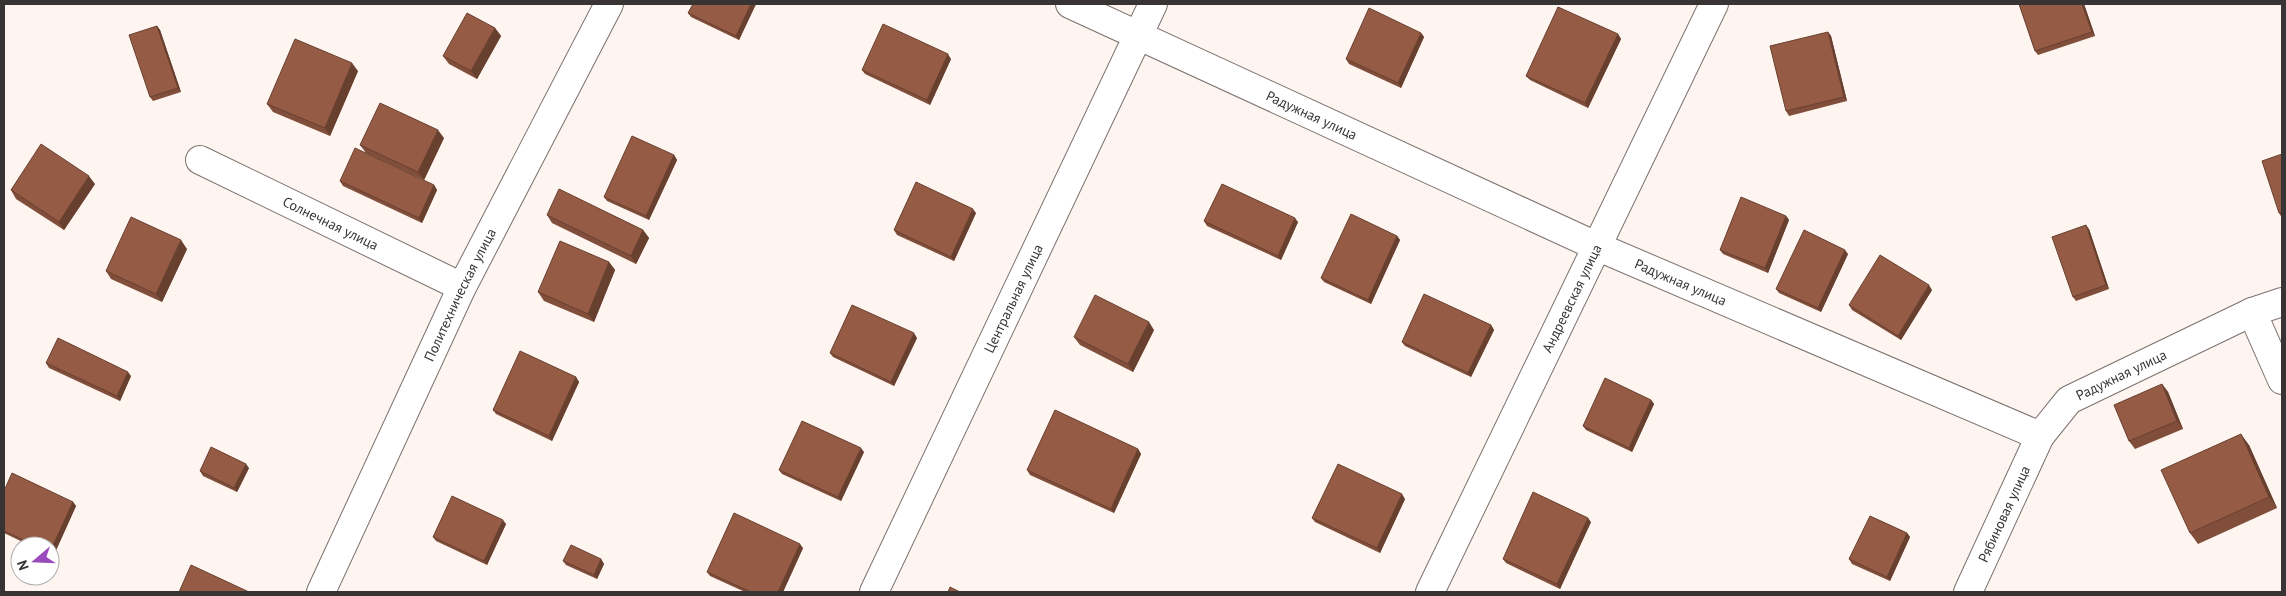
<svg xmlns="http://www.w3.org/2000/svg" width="2286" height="596" font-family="'PT Sans',sans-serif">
<rect width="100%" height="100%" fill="#fef4f0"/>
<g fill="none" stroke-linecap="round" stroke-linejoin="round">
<g stroke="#7a716e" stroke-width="30">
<g id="minor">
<path id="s1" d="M1070 4 1596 246 2040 436"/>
<path id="s2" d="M200 160 462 287"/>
<path d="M2252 312 2282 380"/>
<path id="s3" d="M321 592 462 287 609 4"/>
<path id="s4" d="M874 592 1153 4"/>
<path id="s5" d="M1430 592 1714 4"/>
<path id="s6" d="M1968 592 2040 436 2069 400 2252 312 2282 302"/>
</g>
</g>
<use href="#minor" stroke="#fff" stroke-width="28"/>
</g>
<path fill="#804e3b" d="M693 4H756L739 40 691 17 688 13Z
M2019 4H2084L2095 36 2038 55 2035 51Z
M157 26 160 30 181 92 153 101 150 97Z
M495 28 501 36 477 79 449 64 443 56Z
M1828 32 1831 36 1847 101 1789 116 1786 111Z
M1421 33 1424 37 1401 88 1349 64 1346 59Z
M1618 34 1621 39 1588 108 1530 80 1526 76Z
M951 59 930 105 865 74 862 70Z
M358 71 330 136 273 112 267 104Z
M444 138 424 180 366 153 360 145Z
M2282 154V218L2279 213Z
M674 155 677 160 649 220 607 201 604 197Z
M340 181 434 185 437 190 422 223 343 186Z
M95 184 64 230 16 199 11 190Z
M976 213 954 261 897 235 894 230Z
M547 215 643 230 649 238 636 264 552 223Z
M1786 216 1789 220 1768 273 1723 254 1720 250Z
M1204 221 1298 222 1281 260 1207 226Z
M2089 229 2109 289 2076 301 2073 297Z
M1397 236 1400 240 1371 304 1324 282 1321 278Z
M187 249 162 302 111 279 106 271Z
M1848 254 1821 312 1779 293 1776 289Z
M609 262 615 270 594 322 544 301 538 292Z
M1932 290 1901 340 1852 310 1849 305Z
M1491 325 1494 330 1471 377 1405 346 1402 342Z
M1154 330 1133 372 1080 345 1074 337Z
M917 338 894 386 833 357 830 353Z
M46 363 131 376 120 401 49 368Z
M576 377 579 382 552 441 496 414 493 410Z
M2162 384 2168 392 2183 429 2135 449 2129 441Z
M1651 400 1654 404 1632 452 1586 430 1583 426Z
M2249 445 2277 508 2198 544 2190 533Z
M1138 449 1141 454 1114 513 1030 475 1027 470Z
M864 452 841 501 782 474 779 470Z
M249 468 237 492 203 476 200 471Z
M4 491 73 502 76 506 53 557 50 555V546H31L4 533Z
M1405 499 1380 553 1315 522 1312 518Z
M1591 522 1560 589 1506 563 1503 559Z
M506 524 487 565 436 541 433 537Z
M1907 533 1910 537 1890 581 1852 564 1849 559Z
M803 548 783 592H745L710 576 707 572Z
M601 559 604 564 597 579 566 565 563 561Z"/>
<path fill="#684030" d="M751 4H756L739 40 736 36Z
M2082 4H2084L2095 36 2092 32Z
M157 26 160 30 181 92 178 88Z
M495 28 501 36 477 79 471 71Z
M1828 32 1831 36 1847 101 1844 97Z
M1421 33 1424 37 1401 88 1398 83Z
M1618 34 1621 39 1588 108 1585 103Z
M948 54 951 59 930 105 927 100Z
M352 63 358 71 330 136 325 128Z
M438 130 444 138 424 180 418 172Z
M674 155 677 160 649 220 646 216Z
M89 176 95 184 64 230 59 222Z
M434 185 437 190 422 223 419 218Z
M973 209 976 213 954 261 951 257Z
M1786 216 1789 220 1768 273 1765 268Z
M1295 218 1298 222 1281 260 1278 256Z
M2086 225 2089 229 2109 289 2106 285Z
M643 230 649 238 636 264 631 256Z
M1397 236 1400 240 1371 304 1368 300Z
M181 240 187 249 162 302 156 294Z
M1845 250 1848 254 1821 312 1818 308Z
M609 262 615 270 594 322 588 314Z
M1929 285 1932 290 1901 340 1898 336Z
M1149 322 1154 330 1133 372 1128 364Z
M1491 325 1494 330 1471 377 1468 373Z
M914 333 917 338 894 386 891 382Z
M128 372 131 376 120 401 117 396Z
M576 377 579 382 552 441 549 436Z
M2162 384 2168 392 2183 429 2177 421Z
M1651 400 1654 404 1632 452 1629 448Z
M2241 434 2249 445 2277 508 2269 497Z
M861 448 864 452 841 501 838 497Z
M1138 449 1141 454 1114 513 1111 509Z
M246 464 249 468 237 492 234 488Z
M1402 494 1405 499 1380 553 1377 548Z
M73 502 76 506 53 557 50 552Z
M1588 518 1591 522 1560 589 1557 584Z
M503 520 506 524 487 565 484 561Z
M1907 533 1910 537 1890 581 1887 577Z
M800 544 803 548 783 592H778Z
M601 559 604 564 597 579 594 575Z"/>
<path fill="#955b45" stroke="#684030" d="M693 4H751L736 36 688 13Z
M2019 4H2082L2092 32 2035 51Z
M1558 7 1618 34 1585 103 1526 76Z
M1369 8 1421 33 1398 83 1346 59Z
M467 13 495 28 471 71 443 56Z
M883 24 948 54 927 100 862 70Z
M157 26 178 88 150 97 129 35Z
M1828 32 1844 97 1786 111 1770 46Z
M295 39 352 63 325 128 267 104Z
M380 103 438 130 418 172 360 145Z
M632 136 674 155 646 216 604 197Z
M41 144 89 176 59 222 11 190Z
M355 148 434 185 419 218 340 181Z
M2282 154V212L2279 213 2262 161Z
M916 182 973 209 951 257 894 230Z
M1222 184 1295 218 1278 256 1204 221Z
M559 189 643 230 631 256 547 215Z
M1741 197 1786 216 1765 268 1720 250Z
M1351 214 1397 236 1368 300 1321 278Z
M131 217 181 240 156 294 106 271Z
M2086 225 2106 285 2073 297 2052 237Z
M1804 230 1845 250 1818 308 1776 289Z
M560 241 609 262 588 314 538 292Z
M1880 255 1929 285 1898 336 1849 305Z
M1424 294 1491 325 1468 373 1402 342Z
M1095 295 1149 322 1128 364 1074 337Z
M852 305 914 333 891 382 830 353Z
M58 338 128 372 117 396 46 363Z
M520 351 576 377 549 436 493 410Z
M1605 378 1651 400 1629 448 1583 426Z
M2162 384 2177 421 2129 441 2114 405Z
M1055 410 1138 449 1111 509 1027 470Z
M802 421 861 448 838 497 779 470Z
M2241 434 2269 497 2190 533 2161 470Z
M211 447 246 464 234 488 200 471Z
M1338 464 1402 494 1377 548 1312 518Z
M12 473 73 502 50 552V546H37L4 531V491Z
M1533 492 1588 518 1557 584 1503 559Z
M452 496 503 520 484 561 433 537Z
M734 513 800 544 778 592H751L707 572Z
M1870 516 1907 533 1887 577 1849 559Z
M571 545 601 559 594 575 563 561Z
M191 565 249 592H179Z
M950 587 960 592H948Z"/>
<g text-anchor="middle" stroke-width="5" stroke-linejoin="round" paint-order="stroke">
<g font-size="14" fill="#383433" stroke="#fff">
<text dy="5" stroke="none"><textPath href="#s1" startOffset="266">Радужная улица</textPath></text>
<text dy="5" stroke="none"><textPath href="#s2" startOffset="145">Солнечная улица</textPath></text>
<text dy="5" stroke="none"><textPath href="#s1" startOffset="671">Радужная улица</textPath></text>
<text dy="5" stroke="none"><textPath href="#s3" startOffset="328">Политехническая улица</textPath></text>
<text dy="5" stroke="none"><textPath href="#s4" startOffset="325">Центральная улица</textPath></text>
<text dy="5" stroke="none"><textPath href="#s5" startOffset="326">Андреевская улица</textPath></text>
<text dy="5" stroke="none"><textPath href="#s6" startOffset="276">Радужная улица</textPath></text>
<text dy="5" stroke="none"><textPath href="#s6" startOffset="86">Рябиновая улица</textPath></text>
</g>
</g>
<rect width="2286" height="596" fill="none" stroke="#383433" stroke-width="10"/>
<g transform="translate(35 561) rotate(251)"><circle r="24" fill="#ffffff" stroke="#afaead"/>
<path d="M0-4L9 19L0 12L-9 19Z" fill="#9a4bbb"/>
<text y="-8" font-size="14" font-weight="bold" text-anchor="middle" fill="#383433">N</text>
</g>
</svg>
